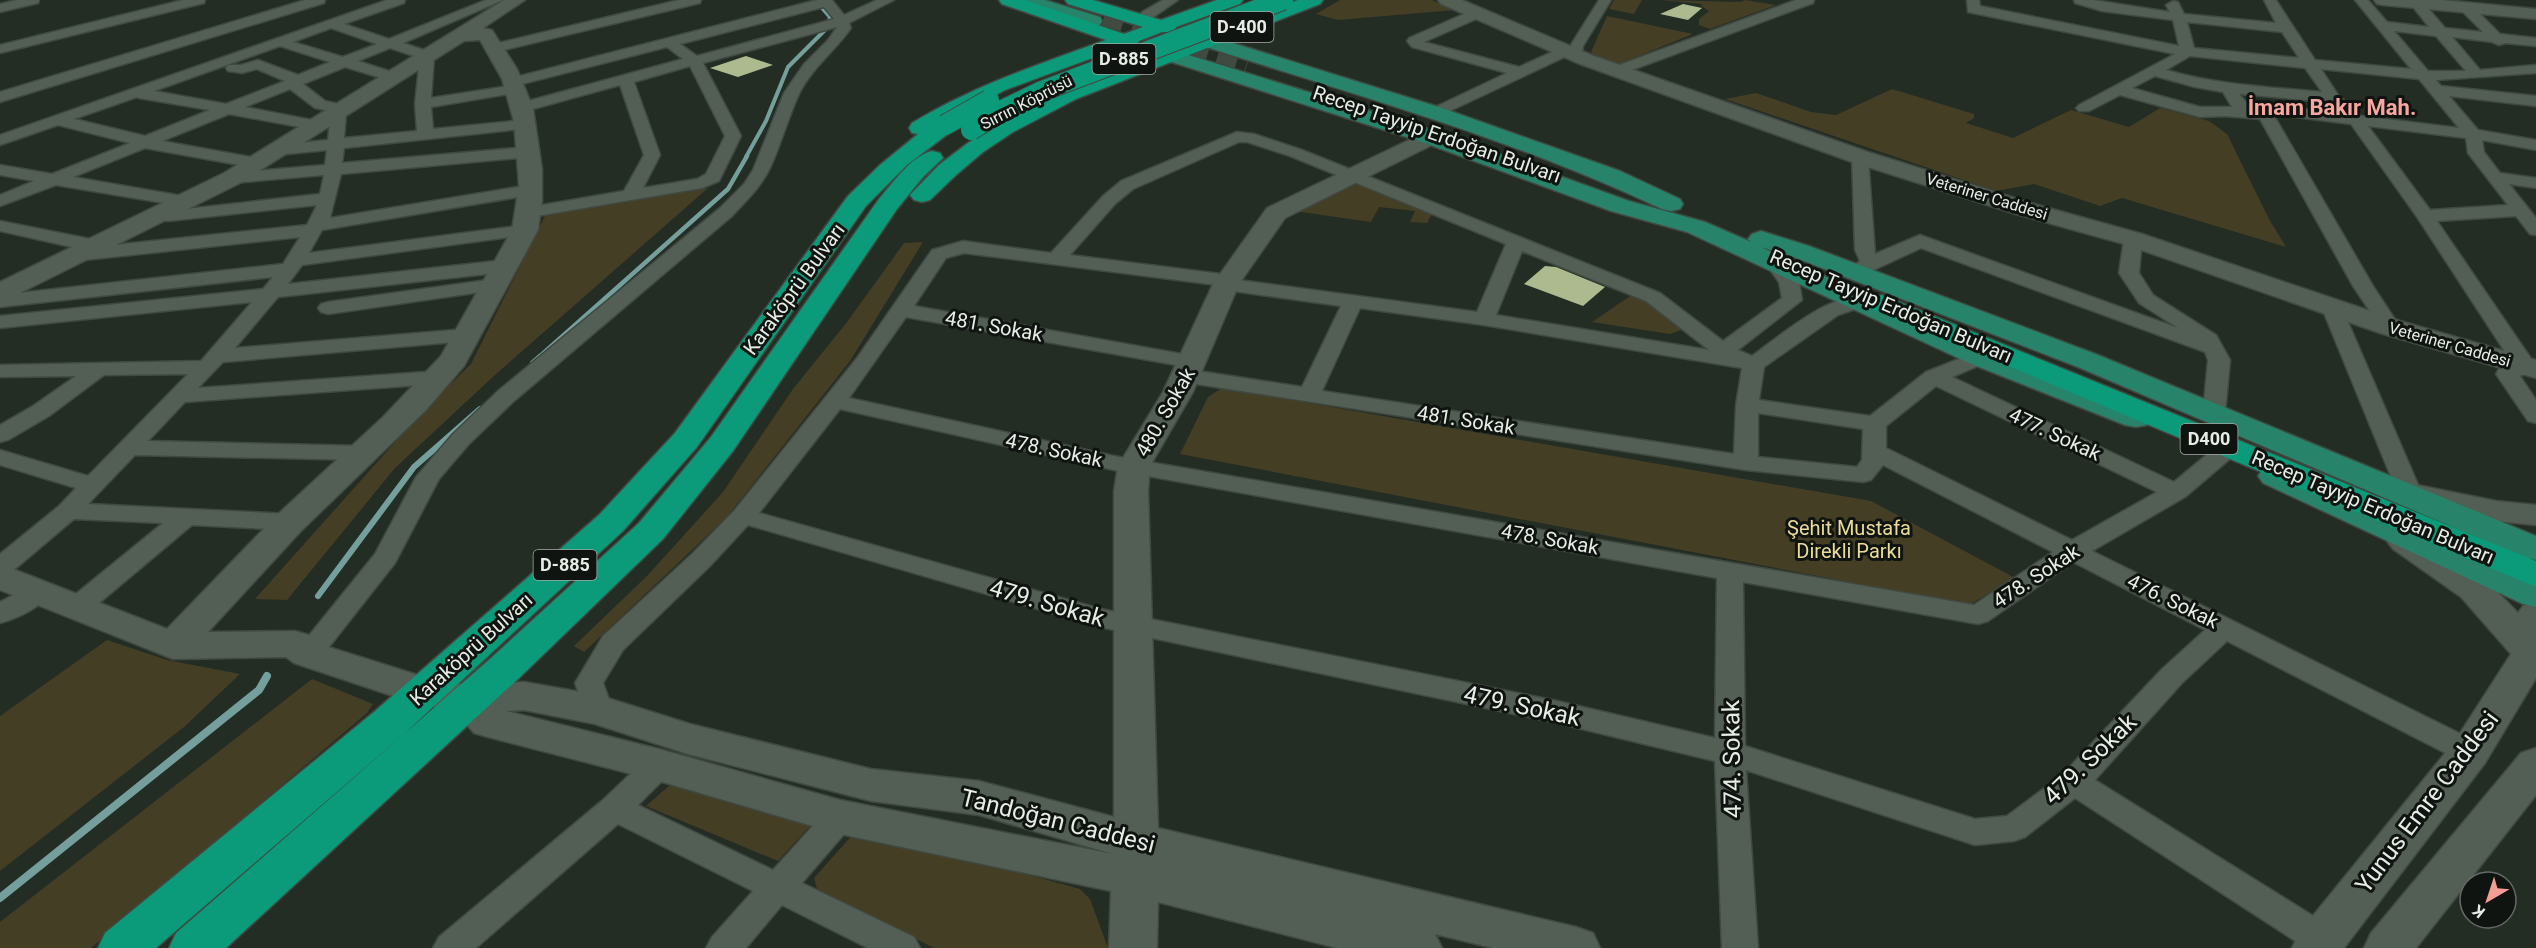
<svg xmlns="http://www.w3.org/2000/svg" width="2536" height="948" font-family="Roboto,sans-serif">
<rect width="100%" height="100%" fill="#232d24"/>
<path fill="#443e25" d="M1340 0H1432L1455 10 1338 20 1316 14Z
M1614 0H1642L1634 14 1609 9Z
M1659 0 1741 2 1745 0 1776 5 1710 29 1699 25V19L1709 11 1701 6 1702 4Z
M1607 16 1693 34 1619 64 1596 57 1591 52Z
M1892 89 1974 114V118L1966 123 2013 138 2071 110 2129 127 2160 108 2209 121 2227 134 2269 219 2286 247 2122 198 2100 206 2034 184 1996 191 1725 99 1756 93 1811 112 1836 115Z
M1351 185H1358L1433 212 1427 223 1410 222 1415 211 1379 207 1371 222 1294 211Z
M708 188 495 375 395 468 287 600 255 599 421 413 471 364 546 214Z
M923 242 850 361 727 517 584 652 574 646 647 576 723 492 793 389 847 322 904 243Z
M1633 294 1691 320 1687 328 1670 334 1592 322Z
M1222 388 1871 501 2015 578 1969 605 1180 454 1208 397Z
M107 640 167 660 240 674 184 727 0 871V716Z
M312 679 373 704 367 713 91 948H0V922Z
M680 776 821 814 778 861 646 806Z
M863 829 1080 889 1090 899 1108 948H934L817 889 814 878 855 832Z"/>
<g fill="none" stroke-linecap="round" stroke-linejoin="round">
<path stroke="#759f9d" stroke-width="4" d="M746 157 766 121 788 67 827 28 830 17 823 9"/>
<path stroke="#759f9d" stroke-width="4.5" d="M538 358 728 189 747 156"/>
<path stroke="#759f9d" stroke-width="6" d="M533 363 540 357
M318 596 414 467 480 409"/>
<path stroke="#759f9d" stroke-width="8" d="M0 898 259 690 267 676"/>
</g>
<path fill="#adba90" d="M1683 4 1702 8 1688 20 1660 14Z
M746 56 773 65 738 77 710 68Z
M1545 266 1556 267 1605 287 1583 306 1524 284Z"/>
<g fill="none" stroke-linecap="round" stroke-linejoin="round">
<path stroke="#404a41" stroke-width="20" stroke-dasharray="20 10" stroke-linecap="butt" d="M1104 17 1248 62"/>
<g stroke="#404941" stroke-width="3">
<path id="street" d="M17 0H39L38 3 0 12V4Z
M183 0H205L204 3 0 53V45Z
M305 0H325L324 3 0 102V92Z
M387 0H405L404 3 344 24 389 39 486 0H503L403 43 430 52 434 58 431 98 509 86 506 82 508 79 817 0H832L844 15 877 0H894L849 23 851 28C835 51 811 69 799 94 788 118 781 144 770 168 761 187 746 201 732 216L514 401 469 444 439 479 395 563 318 661 308 664 298 661 294 654 375 554 416 477 453 434 498 391 720 208 744 184 753 170 784 93 804 64 828 40 837 27 703 63 741 136 719 181 702 188 531 217 525 216 522 212 525 208 531 207 624 191 644 155 620 85 522 112 514 107 517 104 683 59 667 47 518 85 523 89 521 92 431 107 433 129 524 120 530 122 532 125 530 128 344 148 342 163 529 147 537 152 529 157 341 174 330 218 530 185 536 186 539 190 536 194 530 195 322 230 309 253 525 225 531 226 534 230 531 234 525 235 302 265 288 284 505 260 512 262 515 266 512 270 505 272 278 297 235 348 467 329 474 331 477 335 474 339 467 341 223 362 198 388 440 371 448 373 451 378 448 383 185 402 148 441 364 446 372 448 376 453 372 458 364 460 135 455 88 504 290 514 299 517 303 522 299 527 290 530 192 525 86 614 76 617 66 614 62 608 66 602 163 523 74 519 9 574 0 576V554L59 506 76 488 0 465V450L88 476 188 374 104 375 49 416 8 440 0 442V425L33 406 76 376 0 377V365L201 361 252 302 0 328V316L263 289 273 277 0 307V295L283 264 300 237 75 261 68 259 66 255 68 251 81 249 0 231V221L95 240 102 242 104 246 307 225 317 205 168 221 162 220 159 216 162 212 168 211 320 194 324 175 232 183 226 182 223 178 226 174 232 173 325 165 327 150 277 155 269 150 277 145 328 140 331 111 315 108 290 89 245 107 322 122 324 125 322 128 316 130 229 114 162 141 262 159 264 163 262 167 256 168 145 148 73 177 194 198 197 202 194 206 188 207 56 185 0 206V195L34 181 0 175V165L52 174 130 143 58 125 0 145V135ZM824 7 834 19 697 56 680 44ZM331 28 377 44 343 57 293 42ZM280 46 330 62 298 75 258 60 241 65H228L226 68 228 71 242 73 257 69 285 81 226 104 154 91ZM390 48 420 58 415 104 417 131 344 138 346 113 351 109 348 106 325 101 303 84 345 67 388 80H398L400 77 398 74 358 61ZM690 66 725 136 706 174 697 179 643 188 660 155 634 82ZM137 97 139 98 210 110 145 136 74 119Z
M679 0H701L700 3 495 52 488 48 490 45Z
M1163 0H1178L1152 18H1142L1140 15 1142 12Z
M1599 0H1611L1583 46 1581 58H1571L1569 55 1439 116H1429L1426 113 1429 110 1507 73 1412 47 1407 41 1409 38 1473 10H1483L1485 13 1483 16 1424 42 1519 67 1561 48H1569Z
M1796 0H1814L1813 3 1621 74H1611L1609 71 1611 68Z
M1967 0H1979L1980 6 2179 46 2173 20 2102 11 2075 3 2074 0H2093L2170 12 2166 5 2173 1 2178 2 2184 14 2276 23 2264 0H2276L2315 60 2411 69 2355 0H2368L2387 22 2429 27 2410 3 2411 0H2421L2445 28 2483 32 2459 8 2466 4 2471 5 2500 34 2536 38V46L2505 43 2499 45 2492 42 2452 37 2480 70 2536 65V73L2436 80 2441 86 2536 96V106L2449 96 2478 130 2536 140V150L2482 140 2484 152 2500 173 2536 178V188L2509 184 2536 218V235L2530 234 2516 216 2437 221 2536 366 2533 371 2520 376 2536 400V423L2528 421 2496 374 2499 369 2513 364 2417 217 2351 124 2273 114 2373 286 2400 327 2397 331 2390 333 2383 331 2353 286 2260 119 2225 116 2200 117 2120 95 2089 111H2079L2076 108 2079 105 2175 54 1968 12ZM2187 22 2282 32 2299 58 2194 48ZM2394 31 2436 36 2466 71H2428ZM2190 56 2305 68 2322 92C2269 87 2217 85 2166 70ZM2321 69 2419 79 2459 128 2361 116 2338 95ZM2155 76 2195 87 2223 92 2232 107H2200L2132 88ZM2239 94 2329 102 2340 113 2247 103ZM2368 126 2466 138 2468 153 2508 205 2430 210Z
M1237 132 1254 134 1302 150 1660 293 1723 341 1782 298 1779 282 1768 267 1771 263H1785L1799 282 1802 300 1738 350 1752 356C1777 338 1833 290 1864 298L1867 302 1864 306 1838 315 1764 367 1759 400 1870 416 1926 372 1979 351 1987 352 1990 357 1987 362 1952 377 2174 482 2216 447 2224 445 2232 447 2236 452 2232 457 2185 497 2092 551 2481 744 2485 752 2481 760 2470 763 2459 760 2227 641 2182 683 2095 780 2334 929 2339 940 2336 948H2306L2075 798 2025 837 2014 841 1975 845 1746 770 1758 948H1722L1715 761 1557 723 1100 627 748 525 710 566 623 650 603 683 613 710 608 718 598 721 588 718 575 683 603 636 692 554 734 511 857 358 932 250 963 241 1051 253 1103 196 1121 181ZM1239 142H1247L1290 156 1506 244 1477 312 1238 280 1229 275 1070 255 1115 204 1133 189ZM1522 251 1646 301 1709 350 1496 315ZM964 253 1217 285 1226 290 1341 306 1302 387 1185 369 1177 371 1174 376 1177 381 1746 470 1863 482 1871 480 1883 465 2053 552 1974 605 1114 456 849 398 906 317 1193 368 1201 367 1204 362 1201 357 1193 356 914 306 946 258ZM1360 308 1484 325 1742 368 1736 405 1734 454 1322 391ZM1936 386 2157 492 2072 540 1886 448V426ZM840 409 1114 470 1717 578 1715 738 1557 701 1101 609 759 513ZM1758 413 1863 429 1862 460 1857 467 1758 457ZM2073 562 2205 630 2162 669 2063 774 2007 816 1975 819 1745 746 1743 582 1978 624 1988 621Z
M1860 152 1868 157 1875 254 1920 235 2178 328 2139 303 2119 273 2124 239 2126 235H2140L2142 239 2139 273 2153 295 2216 335 2230 360 2225 413 2222 418 2214 420 2206 418 2203 413 2208 360 2205 352 1921 248 1863 275H1849L1846 271 1860 261 1855 250 1852 157Z
M495 279 502 281 505 285 502 289 328 314 321 312 318 308 321 304 328 302Z
M2332 302 2339 304 2342 308 2422 494 2419 499 2410 501 2401 499 2398 494 2322 308 2325 304Z
M37 584 46 587 50 593C42 607 16 619 0 623V602L28 587Z
M659 753 670 757 674 765 670 773 638 805 773 870 829 808 840 804 851 808 856 817 851 826 802 883 914 937 920 948H868L782 905 746 948H706L712 937 753 891 618 824 476 948H433L439 937 604 799 648 757Z"/>
</g>
<g stroke="#404941" stroke-width="3">
<path id="secondary" d="M504 0H525L483 28 492 30 517 69 533 108 542 169V201L538 230 464 366 426 410 301 531 208 632 295 631 309 635 322 645 424 677 468 685 524 682 598 695 690 724 871 769 979 781 1114 817V491L1118 466 1163 392 1213 284 1267 208 1430 130 1438 132 1441 137 1438 142 1285 218 1239 284 1193 392 1150 466 1148 491 1158 828 1576 927 1593 933 1600 948H1493L1435 934 1442 948H1337L1158 902 1157 948H1109L1111 891 840 834 659 781 488 737 474 733 455 711 408 701 294 663 286 657 173 659 0 590V564L167 629 277 515 383 417 441 356 512 230 519 185 514 122 502 79 480 40 464 41 240 183 10 298 0 300V282L224 173ZM524 710 595 724 688 754 871 801 979 815 1113 854 840 800 659 749 506 711Z
M1438 0H1462L1594 56 1868 152 2034 204 2142 234 2400 321 2536 360V378L2380 333 2124 244 2016 214 1852 162 1580 64 1441 4Z
M2374 0H2442L2536 9V19L2383 5 2377 4Z
M2417 485 2496 501 2536 505V525L2496 521 2405 502 2400 495 2405 488Z
M2405 530 2417 533 2487 581 2518 613 2523 606 2536 602V678L2485 763 2344 948H2292L2299 933 2455 741 2511 654 2461 597 2393 549 2387 541 2393 533Z
M2536 748V795L2416 948H2364L2371 933 2521 753Z"/>
</g>
<g stroke="#404941" stroke-width="3">
<path id="primary" d="M1018 0H1045L1100 17 1102 21 1100 25H1086L1021 4Z
M1207 35 1442 108 1620 171 1680 199 1683 204 1680 209 1671 211 1662 209C1515 139 1355 95 1200 45L1197 41 1200 37Z
M1169 49 1438 132 1629 201 1705 222 1751 242 1748 239 1752 234 1761 231 1809 246 2098 355 2536 536V560L2523 557 2078 367 1791 256 1761 247 1989 351 2147 411 2152 418 2147 425 2136 427 2125 425 1969 363 1687 232 1611 211 1422 142 1162 59 1159 55 1162 51Z
M2275 466 2287 469 2536 581V607L2523 604 2263 483 2258 476 2263 469Z"/>
</g>
<g stroke="#404941" stroke-width="3">
<path id="highway" d="M999 0H1025L1124 34 1143 27 1068 4 1065 0H1093L1161 20 1217 0H1243L1240 4 1176 27 1174 32H1162L1139 41 1137 46H1125L1005 90 949 120 956 125 953 130 907 165 866 206 697 447 623 531 404 734 156 948H98L105 933 374 712 599 515 675 433 848 196 880 165 918 134 912 133 909 128 912 123C976 85 1037 65 1106 40L1002 4Z
M1298 0H1323L1320 4 1076 99 1013 132 983 152 956 175 930 200 922 202 914 200 910 195 939 165 968 143 1029 106 1095 76Z
M932 151 940 153 943 158 923 177 897 209 733 451 663 539 518 679 226 948H169L176 933 490 659 639 523 711 437 879 199C894 182 910 157 932 151Z
M1882 295 2536 561V587L1872 309 1868 303 1872 297Z"/>
</g>
<use href="#street" fill="#535e54" fill-rule="evenodd"/>
<use href="#secondary" fill="#535e54" fill-rule="evenodd"/>
<use href="#primary" fill="#28836b" fill-rule="evenodd"/>
<use href="#highway" fill="#0b9b7a" fill-rule="evenodd"/>
<g stroke="#404941" stroke-width="22" stroke-linecap="butt">
<path id="highway-bridge" d="M945 125 989 100
M971 130 1005 109 1042 91 1283 0"/>
</g>
<use href="#highway-bridge" stroke="#0b9b7a" stroke-width="20"/>
</g>
<g text-anchor="middle" stroke-width="6" stroke-linejoin="round" paint-order="stroke">
<g font-size="16" fill="#e6ece6" stroke="#101410">
<text transform="translate(1026 102) rotate(-27)" y="6">Sırrın Köprüsü</text>
<text transform="translate(1987 196) rotate(17)" y="6">Veteriner Caddesi</text>
<text transform="translate(2450 344) rotate(16)" y="6">Veteriner Caddesi</text>
</g>
<g fill="#101410" stroke="#a6aba6" stroke-width="1.5">
<rect x="1210.5" y="12" width="63" height="30" rx="4.5"/>
<rect x="1092.5" y="44" width="63" height="30" rx="4.5"/>
<rect x="2180.5" y="424" width="57" height="30" rx="4.5"/>
<rect x="533.5" y="550" width="63" height="30" rx="4.5"/>
</g>
<g font-size="18" font-weight="bold" fill="#e6ece6">
<text x="1242" y="33">D-400</text>
<text x="1124" y="65">D-885</text>
<text x="2209" y="445">D400</text>
<text x="565" y="571">D-885</text>
</g>
<g font-size="20" fill="#e6ece6" stroke="#101410">
<text transform="translate(1437 134) rotate(19)" y="7">Recep Tayyip Erdoğan Bulvarı</text>
<text transform="translate(794 289) rotate(-54)" y="7">Karaköprü Bulvarı</text>
<text transform="translate(1891 306) rotate(23)" y="7">Recep Tayyip Erdoğan Bulvarı</text>
<text transform="translate(994 326) rotate(10)" y="7">481. Sokak</text>
<text transform="translate(1165 412) rotate(-60)" y="7">480. Sokak</text>
<text transform="translate(1466 420) rotate(9)" y="7">481. Sokak</text>
<text transform="translate(2055 434) rotate(25)" y="7">477. Sokak</text>
<text transform="translate(1054 450) rotate(12)" y="7">478. Sokak</text>
<text transform="translate(2373 507) rotate(23)" y="7">Recep Tayyip Erdoğan Bulvarı</text>
<text transform="translate(1550 539) rotate(10)" y="7">478. Sokak</text>
<text transform="translate(2036 576) rotate(-33)" y="7">478. Sokak</text>
<text transform="translate(2173 601) rotate(26)" y="7">476. Sokak</text>
<text transform="translate(471 649) rotate(-42)" y="7">Karaköprü Bulvarı</text>
</g>
<g font-size="20" fill="#eadb96" stroke="#101410">
<text x="1849" y="535">Şehit Mustafa<tspan x="1849" dy="23">Direkli Parkı</tspan></text>
</g>
<g font-size="22" font-weight="bold" fill="#faa6a0" stroke="#101410">
<text x="2332" y="115">İmam Bakır Mah.</text>
</g>
<g font-size="24" fill="#e6ece6" stroke="#101410">
<text transform="translate(1047 603) rotate(16)" y="8">479. Sokak</text>
<text transform="translate(1522 706) rotate(12)" y="8">479. Sokak</text>
<text transform="translate(1732 759) rotate(-91)" y="8">474. Sokak</text>
<text transform="translate(2090 759) rotate(-44)" y="8">479. Sokak</text>
<text transform="translate(2427 802) rotate(-53)" y="8">Yunus Emre Caddesi</text>
<text transform="translate(1058 821) rotate(14)" y="8">Tandoğan Caddesi</text>
</g>
</g>
<g transform="translate(2488 900) rotate(219)"><circle r="28" fill="#101410" stroke="#666a66" stroke-width="1.5"/>
<path d="M0-4.5L10 22L0 15L-10 22Z" fill="#f59c95"/>
<text y="-9" font-size="16" font-weight="bold" text-anchor="middle" fill="#e6ece6">K</text>
</g>
</svg>
